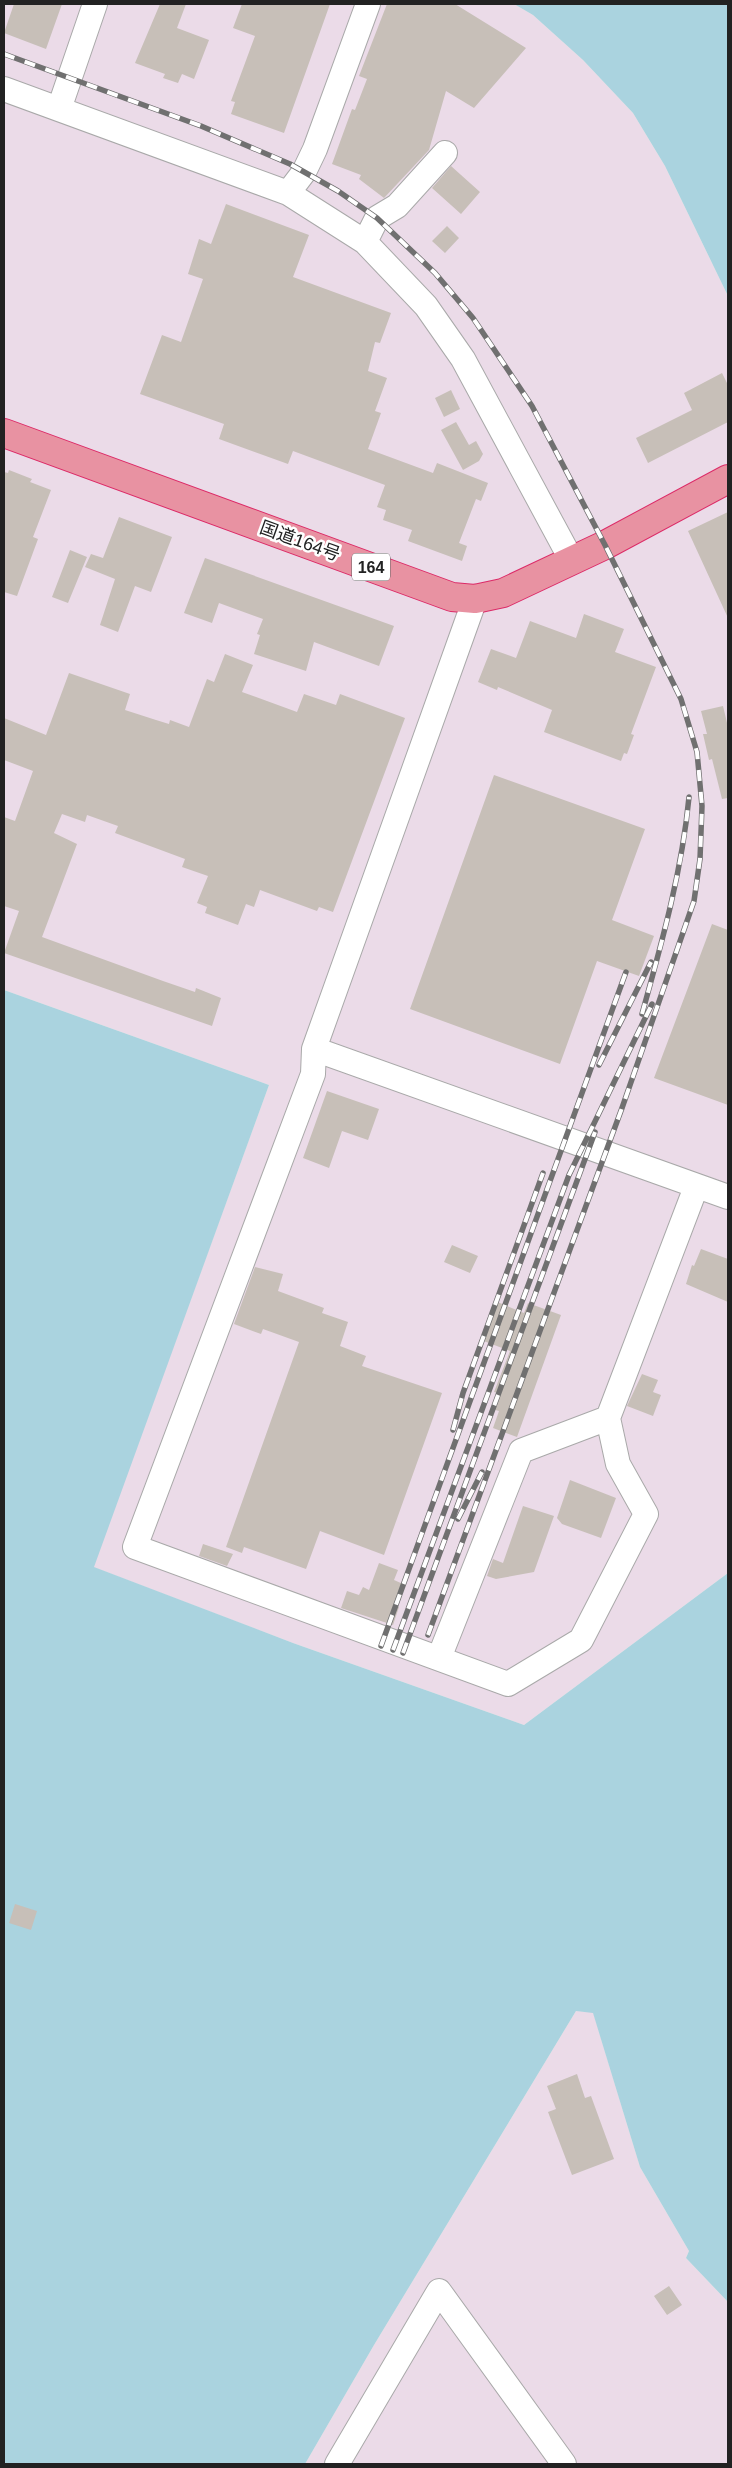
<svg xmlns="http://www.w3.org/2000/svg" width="732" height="2468" font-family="Arial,'Noto Sans JP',sans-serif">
<rect width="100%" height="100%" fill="#f2efe9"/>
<path fill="#ebdbe8" d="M4 4H514L533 15 583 60 633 113 665 166 728 296V1573L524 1725 293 1643 93 1567 269 1085 4 990Z
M576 2011 593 2012 640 2167 689 2251 686 2258 728 2302V2464H305L374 2345Z"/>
<path fill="#aad3df" d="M514 4H728V296L665 166 633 113 583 60 533 15Z
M4 990 269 1085 94 1567 293 1643 524 1725 728 1573V2302L686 2258 689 2251 640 2167 593 2013 576 2011 374 2345 305 2464H4Z"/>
<path fill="#c7bfb8" d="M14 4H62L46 49 4 33Z
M160 4H186L177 28 209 40 194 79 182 74 178 83 163 78 165 74 135 63Z
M242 4H330L284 133 231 114 235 102 231 101 255 36 233 28Z
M387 4H455L526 48 474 108 446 91 429 150 384 198 359 179 361 175 332 164 352 109 355 110 367 79 359 76Z
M451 166 480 192 461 214 432 188Z
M226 204 309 235 293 277 391 313 380 343 375 342 368 371 387 378 375 411 381 413 368 449 433 473 437 463 488 483 481 501 476 499 459 543 467 546 462 561 408 541 412 530 383 520 386 510 377 507 385 485 293 451 288 464 219 439 224 424 140 394 162 335 181 342 203 279 188 274 199 239 211 244Z
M447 226 459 238 445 253 432 241Z
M722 373 728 385V422L648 463 636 438 692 410 684 393Z
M451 390 460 409 444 417 435 398Z
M456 422 469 445 476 441 483 454 479 461 463 470 441 430Z
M9 470 32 479 30 482 51 490 33 537 38 539 17 596 4 592V472L8 473Z
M728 512V618L688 531Z
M119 517 172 537 151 592 135 586 118 632 100 625 115 579 85 567 91 554 103 558Z
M70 550 87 557 68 603 52 597Z
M205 558 394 626 379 666 314 642 306 671 254 654 260 635 257 634 263 619 219 603 212 623 184 613Z
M584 614 624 629 615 652 656 667 631 734 634 735 627 754 624 753 621 761 544 732 552 710 498 687 497 690 478 682 491 649 516 658 530 621 576 638Z
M225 654 253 665 242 692 297 712 304 694 336 705 340 694 405 718 333 912 319 907 317 911 260 890 254 907 246 904 238 925 205 913 207 907 197 903 208 876 182 867 185 859 115 833 118 826 87 815 85 822 62 814 54 833 77 844 42 937 163 981 195 992 196 988 221 998 212 1026 4 953 19 911 4 906V817L15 821 33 771 4 760V718L46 735 69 673 130 694 125 710 156 720 169 724 170 720 189 727 207 679 214 682Z
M723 706 728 727V798L722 799 712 759 709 760 703 734H707L701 711Z
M494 775 645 829 612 920 654 936 639 976 597 961 560 1064 410 1009Z
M712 924 728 930V1105L654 1078Z
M327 1091 379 1109 368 1140 342 1131 329 1168 303 1158Z
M452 1245 478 1256 470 1273 444 1262Z
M701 1249 728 1259V1302L686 1284 692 1265 694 1266Z
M255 1267 283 1274 278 1291 324 1308 322 1313 348 1322 340 1346 366 1356 362 1366 442 1393 384 1555 320 1531 306 1569 244 1547 242 1553 226 1547 299 1342 263 1329 261 1334 234 1324Z
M495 1301 524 1313 528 1303 561 1315 517 1437 493 1428 499 1411 492 1409 497 1393 494 1392 510 1351 481 1340Z
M642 1374 658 1380 653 1392 661 1395 653 1416 627 1406Z
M570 1480 616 1498 601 1538 562 1524 557 1518Z
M523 1506 554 1516 534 1572 496 1579 487 1576 493 1559 503 1563Z
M203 1544 233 1554 227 1566 199 1556Z
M379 1563 398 1570 394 1580 403 1584 395 1605 399 1607 393 1625 341 1608 347 1591 359 1595 363 1587 369 1590Z
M15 1904 37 1911 31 1930 9 1923Z
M577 2074 585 2098 591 2096 614 2159 572 2175 548 2112 556 2109 547 2086Z
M669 2286 682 2305 667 2315 654 2296Z"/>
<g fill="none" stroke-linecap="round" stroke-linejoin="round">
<g stroke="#a9a9a9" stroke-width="26">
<path id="minor" d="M4 89 288 193 365 242 426 306 463 359 572 561
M59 109 95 4
M288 193 304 172 315 149 368 4
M365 242 377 218 397 206 445 153
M475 599 314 1049 728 1197
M314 1049 313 1074 135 1547 508 1684 581 1640 646 1514 618 1464 608 1418 696 1187
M439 1658 521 1451 608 1418
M337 2464 439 2291 564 2464"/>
</g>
<g stroke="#dc2a67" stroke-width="30">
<path id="highway" d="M4 433 452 597 475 599 503 593 605 545 728 479"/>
</g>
<use href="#minor" stroke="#fff" stroke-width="24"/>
<use href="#highway" stroke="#e892a2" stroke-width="28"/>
<g stroke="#707070" stroke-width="5.5">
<path id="rail" d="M4 54 201 126 290 164 338 191 377 218 435 273 473 318 532 406 605 545 681 699 697 752 702 806 700 859 694 901 622 1108 428 1635
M642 1014C662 942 682 871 689 797
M599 1065 651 962
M453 1430 463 1393 543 1173
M458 1519 482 1472
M381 1646 626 972
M393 1650 569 1175 652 1004
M403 1653 595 1132"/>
</g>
<use href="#rail" stroke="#fff" stroke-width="4" stroke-dasharray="11" stroke-linecap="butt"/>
</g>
<g text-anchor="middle" stroke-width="5" stroke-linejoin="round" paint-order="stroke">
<rect fill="#fff" stroke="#646464" stroke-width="1" x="352" y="553.5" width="38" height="27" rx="4"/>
<g font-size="16" font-weight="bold" fill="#222">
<text x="371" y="573">164</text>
</g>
<g font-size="18" fill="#222" stroke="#fff">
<text transform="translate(300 541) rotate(20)" y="6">国道164号</text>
</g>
</g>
<rect width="732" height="2468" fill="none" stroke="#222222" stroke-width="10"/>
</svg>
